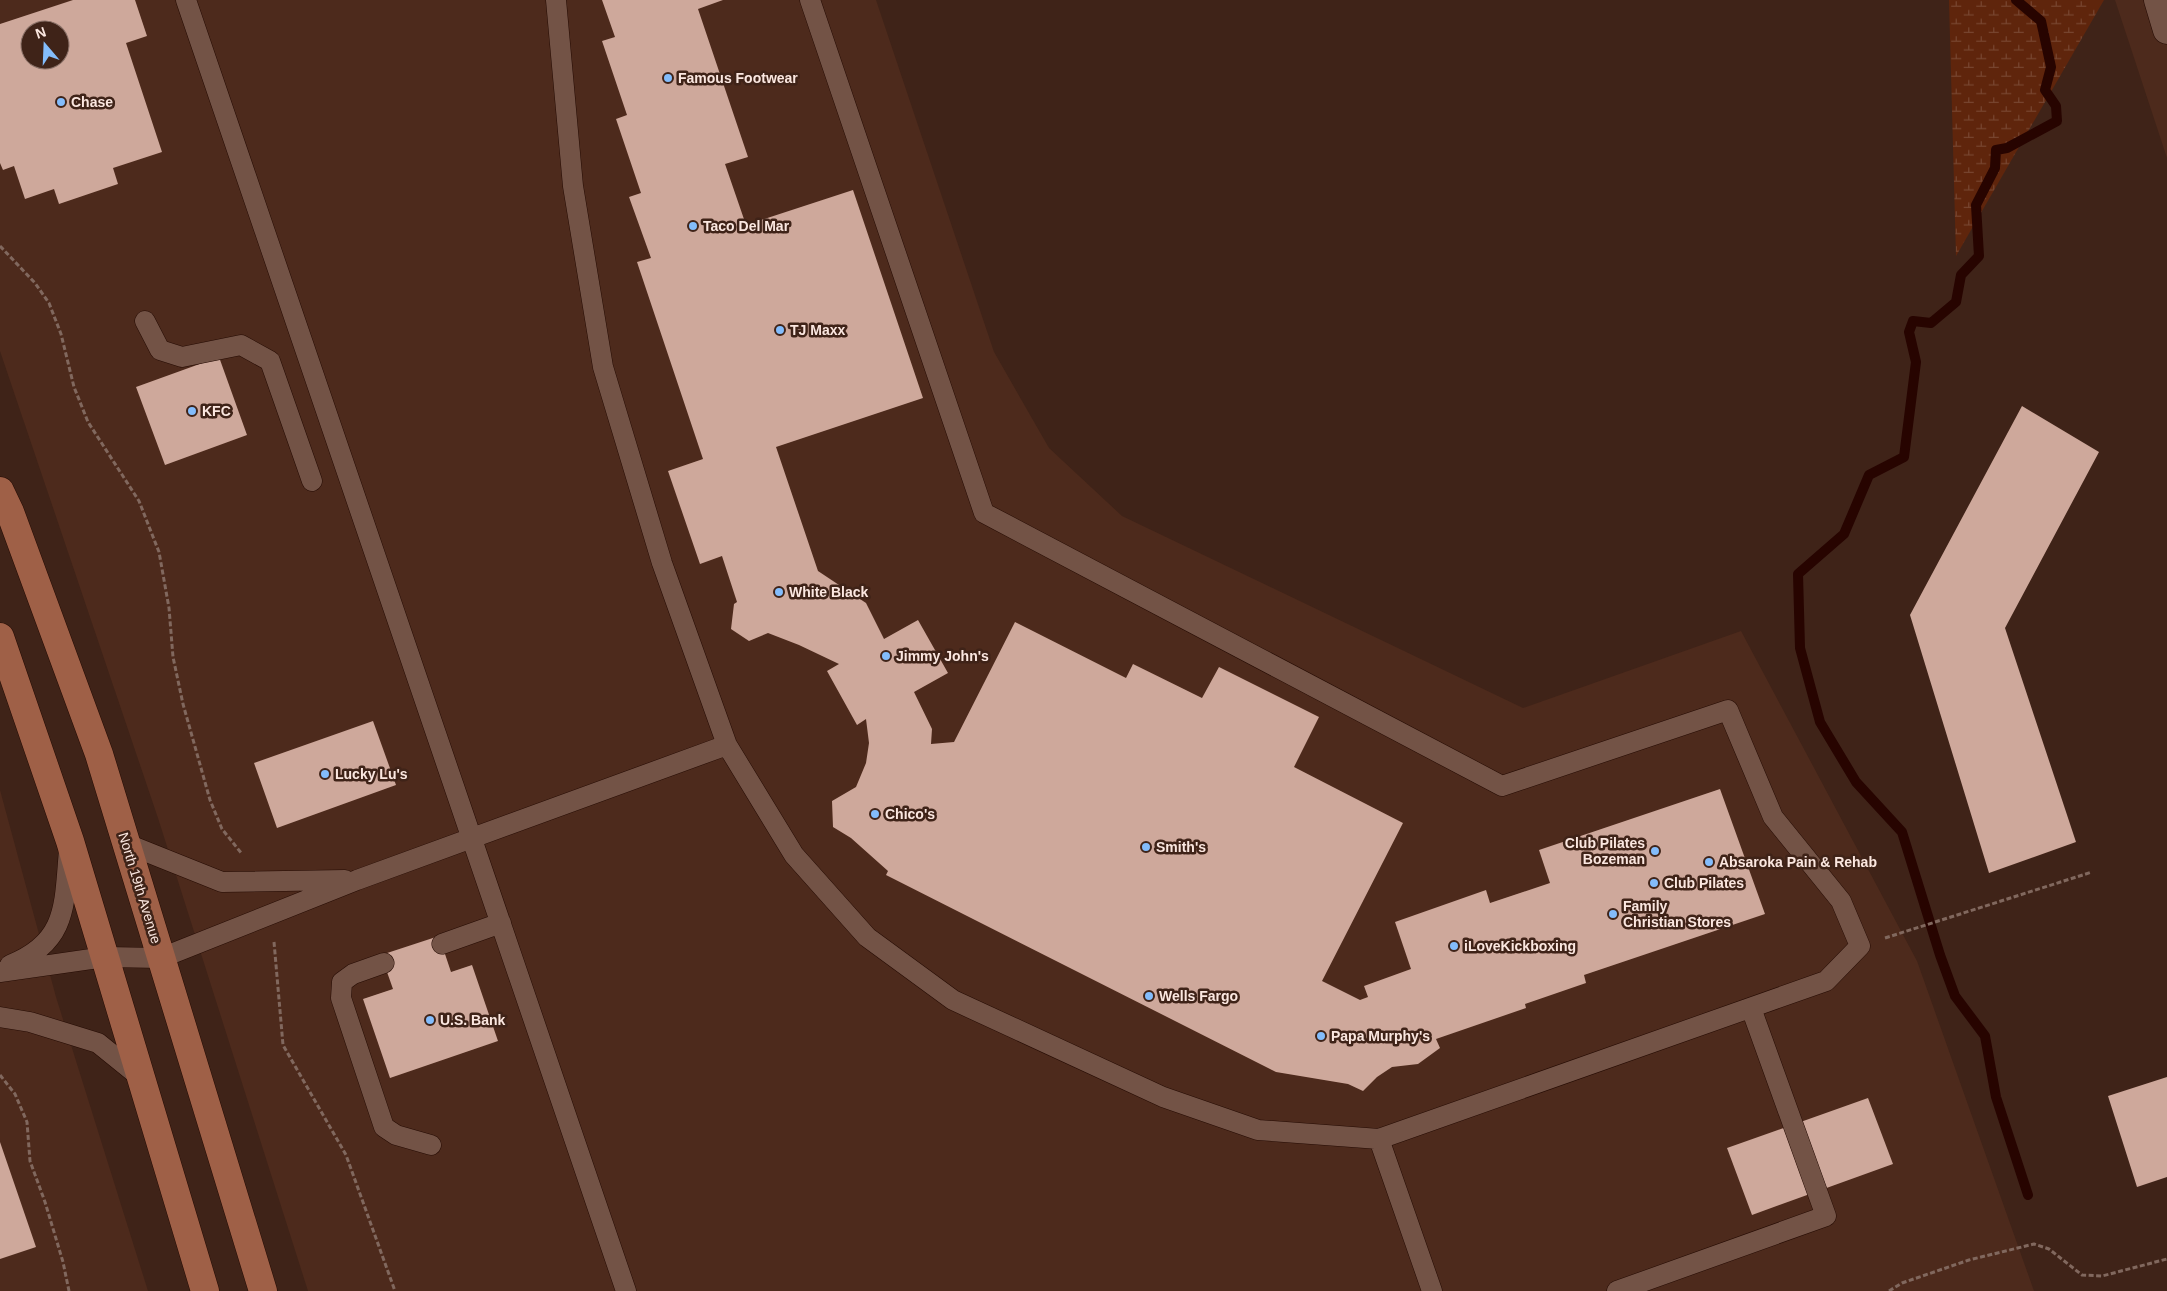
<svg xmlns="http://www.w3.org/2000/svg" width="2167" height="1291" font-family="Helvetica,sans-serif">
<defs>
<pattern id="wetland-marsh" width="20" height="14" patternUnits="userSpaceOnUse" patternTransform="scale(1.25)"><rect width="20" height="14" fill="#5f250c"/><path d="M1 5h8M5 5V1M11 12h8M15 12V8" fill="none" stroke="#77452f"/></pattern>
</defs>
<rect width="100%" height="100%" fill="#3f2318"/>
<path fill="#4d2a1c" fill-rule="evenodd" d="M0 0H876L994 352 1049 448 1122 516 1523 708 1741 631 1917 961 2034 1291H308L158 818 0 351ZM30 30H60V60H30Z
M2115 0H2167V158Z
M0 790 56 997 148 1291H0Z"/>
<path fill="url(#wetland-marsh)" d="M1949 0H2104L1956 256Z"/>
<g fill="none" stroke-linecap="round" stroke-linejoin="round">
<path stroke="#270400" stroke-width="10" d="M2016 0 2041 21 2051 67 2045 90 2056 106 2057 121 2007 148 1996 150 1995 168 1976 205 1979 256 1961 275 1956 302 1931 323 1913 321 1909 332 1916 362 1904 457 1869 475 1844 534 1798 574 1800 648 1820 722 1856 782 1902 832 1940 955 1955 996 1985 1036 1996 1097 2028 1195"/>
</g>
<path fill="#cea89b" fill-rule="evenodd" d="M73 0H135L147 36 126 43 162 152 113 168 118 184 59 204 54 189 25 199 14 166 3 170 0 163V24ZM30 30H60V60H30Z
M602 0H723L698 9 748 157 725 164 746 225 853 190 923 398 776 447 818 571 866 603 884 639 918 620 948 673 914 692 932 729 931 744 954 742 1015 622 1126 678 1133 664 1202 698 1219 667 1319 717 1294 767 1403 823 1322 981 1360 1000 1368 997 1364 986 1411 969 1395 922 1486 890 1490 903 1550 883 1539 850 1720 789 1765 914 1584 975 1586 983 1525 1004 1526 1008 1436 1039 1440 1048 1418 1064 1392 1067 1377 1077 1363 1091 1348 1084 1276 1072 886 875 888 871 851 838 833 827 832 801 856 787 866 763 869 743 866 719 857 725 827 671 839 664 799 645 768 633 749 641 731 629 734 604 737 602 722 556 700 564 668 471 703 459 637 262 651 258 629 197 641 193 616 119 627 115 602 41 615 37Z
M219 357 247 435 165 465 136 387Z
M2022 406 2099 452 2005 628 2076 842 1989 873 1910 615Z
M373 721 396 785 277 828 254 763Z
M439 936 451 972 472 965 498 1041 390 1078 363 999 393 989 381 955Z
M2167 1077V1177L2137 1187 2108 1096Z
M1868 1098 1893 1164 1752 1215 1727 1148Z
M0 1142 36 1247 0 1259Z"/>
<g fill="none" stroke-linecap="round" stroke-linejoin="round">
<g stroke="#250b03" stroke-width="21">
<path id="lane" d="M186 0 626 1291
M556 0 573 186 603 367 662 563 727 745 794 855 867 937 953 1000 1163 1097 1258 1130 1379 1139 1826 981 1860 946 1841 901 1773 817 1728 710 1502 786 984 513 810 0
M145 321 160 350 182 357 241 345 270 361 312 481
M127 844 222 882 345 880
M442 944 501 923
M384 963 353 974 342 982 341 998 384 1127 396 1135 431 1145
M10 965C68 942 64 905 69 850
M0 972 105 957 161 958 357 880 727 745
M0 1017 30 1022 98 1043 140 1077
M1379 1139 1432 1291
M1617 1291 1826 1216 1751 1008"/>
</g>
<g stroke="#250b03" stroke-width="29">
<path id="secondary" d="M2158 0 2167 30"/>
</g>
<g stroke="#250b03" stroke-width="29">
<path id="primary" d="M0 491 10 512 99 754 263 1291
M0 637 70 841 205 1291"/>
</g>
<path stroke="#81685e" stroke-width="3" stroke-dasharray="5 2.5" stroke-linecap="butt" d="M0 246 35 283 49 303 61 334 74 387 88 422 139 501 159 552 169 608 173 657 183 704 210 800 222 829 242 854
M1885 938 2092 872
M274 942 283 1045 346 1155 395 1291
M0 1075 15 1094 27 1122 30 1161 45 1202 63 1262 69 1291
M1889 1291 1902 1283 1969 1260 2034 1244 2049 1249 2082 1275 2102 1276 2167 1259"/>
<use href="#lane" stroke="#735346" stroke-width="20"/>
<use href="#secondary" stroke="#735346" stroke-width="28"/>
<use href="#primary" stroke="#9f6047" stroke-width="28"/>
</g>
<g fill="#83bcfb" stroke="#3f2318" stroke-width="2">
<circle cx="668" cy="78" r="5"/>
<circle cx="61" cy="102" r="5"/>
<circle cx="693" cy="226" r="5"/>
<circle cx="780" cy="330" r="5"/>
<circle cx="192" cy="411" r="5"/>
<circle cx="779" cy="592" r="5"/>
<circle cx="886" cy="656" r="5"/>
<circle cx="325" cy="774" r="5"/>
<circle cx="875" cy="814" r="5"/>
<circle cx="1146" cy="847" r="5"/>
<circle cx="1655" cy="851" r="5"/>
<circle cx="1709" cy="862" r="5"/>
<circle cx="1654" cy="883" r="5"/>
<circle cx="1613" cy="914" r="5"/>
<circle cx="1454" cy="946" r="5"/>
<circle cx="1149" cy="996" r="5"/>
<circle cx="430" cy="1020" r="5"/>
<circle cx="1321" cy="1036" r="5"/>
</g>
<g text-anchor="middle" stroke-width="5" stroke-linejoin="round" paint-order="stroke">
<g font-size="14" font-weight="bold" fill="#fbe7e0" stroke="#3f2318" text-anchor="start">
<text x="678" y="83">Famous Footwear</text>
<text x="71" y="107">Chase</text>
<text x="703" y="231">Taco Del Mar</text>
<text x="790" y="335">TJ Maxx</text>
<text x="202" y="416">KFC</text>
<text x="789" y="597">White Black</text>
<text x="896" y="661">Jimmy John's</text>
<text x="335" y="779">Lucky Lu's</text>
<text x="885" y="819">Chico's</text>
<text x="1645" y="848" text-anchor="end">Club Pilates<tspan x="1645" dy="16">Bozeman</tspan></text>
<text x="1156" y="852">Smith's</text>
<text x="1719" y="867">Absaroka Pain &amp; Rehab</text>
<text x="1664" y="888">Club Pilates</text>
<text x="1623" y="911">Family<tspan x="1623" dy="16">Christian Stores</tspan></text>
<text x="1464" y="951">iLoveKickboxing</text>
<text x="1159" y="1001">Wells Fargo</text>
<text x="440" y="1025">U.S. Bank</text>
<text x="1331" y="1041">Papa Murphy's</text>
</g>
<g font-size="14" fill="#fbe7e0" stroke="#3f2318">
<text transform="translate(140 888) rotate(73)" y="5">North 19th Avenue</text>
</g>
</g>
<g transform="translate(45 45) rotate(341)"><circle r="24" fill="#3f2318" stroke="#8a7168"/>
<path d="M0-4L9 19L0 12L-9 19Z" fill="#83bcfb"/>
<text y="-8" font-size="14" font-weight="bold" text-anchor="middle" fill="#fbe7e0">N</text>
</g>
</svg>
